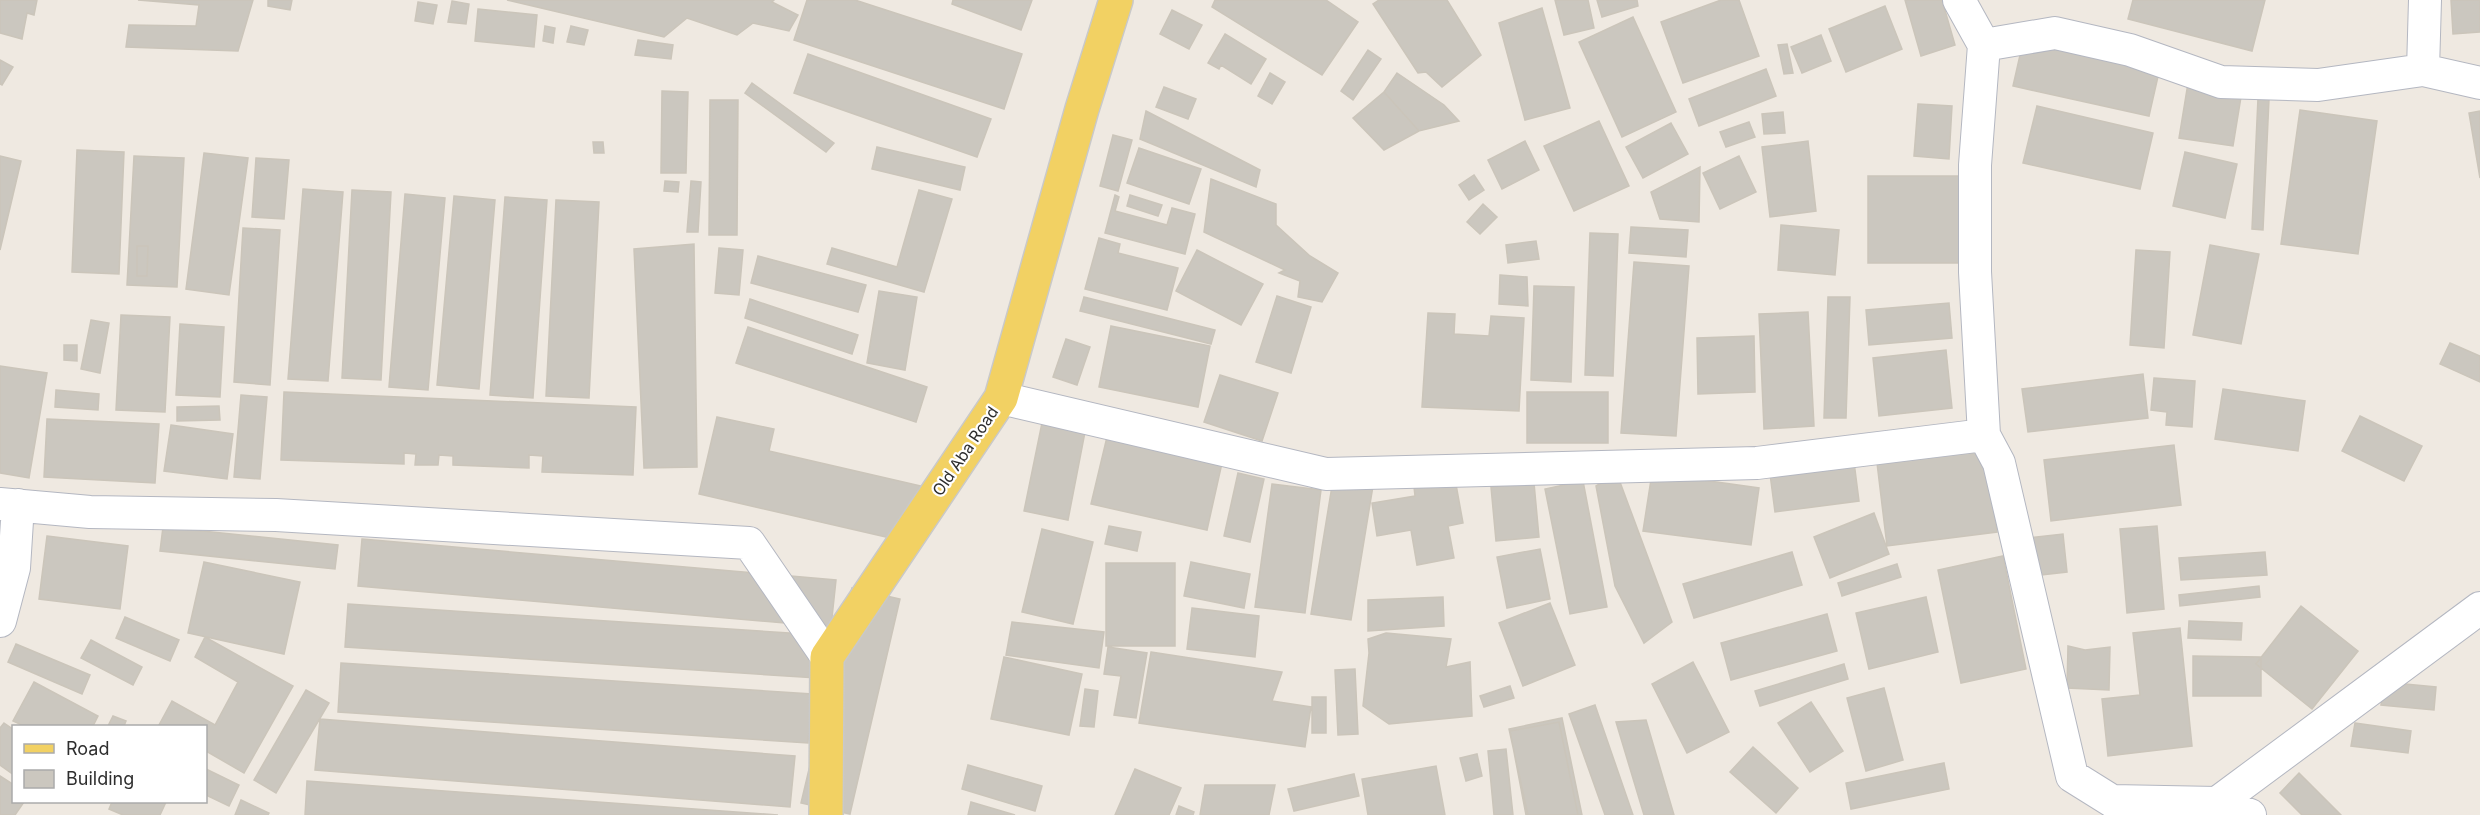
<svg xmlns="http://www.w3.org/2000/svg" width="2480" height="815" font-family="Inter,sans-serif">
<rect width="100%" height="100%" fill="#efe9e1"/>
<path fill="#cbc7bf" stroke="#cbc5ba" stroke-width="1.5" d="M0 0H37L34 15 27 13 22 39 0 33Z
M138 0H253L238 51 126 47 129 25 196 26 199 5Z
M268 0H292L290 10 268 6Z
M507 0H774L772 2 798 15 789 31 753 23 737 35 687 18 664 37Z
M807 0H855L1022 54 1004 109 794 40Z
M953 0H1032L1021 30 952 4Z
M1215 0H1326L1358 22 1322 75 1212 7Z
M1379 0H1447L1481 55 1442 87 1426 72 1418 73 1373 4Z
M1555 0H1588L1594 28 1564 35Z
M1597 0H1637L1638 6 1602 17Z
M1721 0H1739L1759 56 1683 83 1661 22Z
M1905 0H1942L1955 45 1921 56Z
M2133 0H2265L2252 51 2128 19Z
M2451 0H2480V32L2453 34Z
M452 1 469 4 466 24 448 22Z
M418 2 437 5 433 24 415 21Z
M1885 6 1902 49 1846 72 1829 29Z
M1542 8 1570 108 1525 120 1499 23Z
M478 9 537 15 534 47 475 41Z
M1172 10 1202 25 1189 49 1160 34Z
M1633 17 1676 112 1622 137 1579 42Z
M545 26 555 28 553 43 543 41Z
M571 26 588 30 584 45 567 42Z
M1225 34 1266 59 1251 84 1221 65 1219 69 1208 63Z
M1821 35 1831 61 1802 73 1791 47Z
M638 40 673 45 671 59 635 55Z
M2023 42 2159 72 2149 116 2013 86Z
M1787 44 1793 73 1784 74 1778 45Z
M1368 50 1381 59 1353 100 1341 91Z
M808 54 991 119 977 157 794 93Z
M0 60 13 67 2 85 0 84Z
M1766 69 1776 96 1699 126 1689 99Z
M1270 73 1285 82 1272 104 1258 96Z
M1397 73 1444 105 1459 121 1419 131 1384 92Z
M752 83 834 143 826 152 745 93Z
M2188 83 2242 91 2233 146 2179 138Z
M1164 87 1196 99 1188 119 1156 107Z
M662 91 688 92 686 173H661Z
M1384 92 1419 131 1384 150 1353 118Z
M2258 98 2269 99 2263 230 2252 229Z
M710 100H738L737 235H709Z
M1918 104 1952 106 1949 159 1914 156Z
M2037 106 2153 133 2140 189 2023 163Z
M2300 110 2377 121 2358 254 2281 244Z
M1146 111 1260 170 1256 187 1140 139Z
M2480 111V178L2469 113Z
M1783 112 1785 133 1764 134 1762 114Z
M1599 121 1629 186 1574 211 1544 146Z
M1749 122 1755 137 1726 147 1720 132Z
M1671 123 1688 154 1643 178 1626 147Z
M1113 135 1132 140 1118 191 1100 186Z
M1525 141 1539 170 1502 189 1488 160Z
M1808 141 1816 211 1770 217 1762 147Z
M593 142H603L604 153H594Z
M877 147 965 167 960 190 872 169Z
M1139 148 1201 169 1189 204 1127 183Z
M77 150 124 152 119 274 72 272Z
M2185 152 2237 164 2225 218 2173 206Z
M204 153 248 158 229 295 186 289Z
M0 156 21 161 0 250Z
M134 156 184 158 177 287 127 285Z
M1739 156 1756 192 1720 209 1703 173Z
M256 158 289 160 284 219 252 217Z
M1700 167 1699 222 1660 219 1651 192Z
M1474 175 1484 190 1469 200 1459 185Z
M1868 176H1962V263H1868Z
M1211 179 1276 204V225L1310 256 1338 273 1322 302 1298 297 1300 281 1279 273 1285 270 1204 232Z
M665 181 679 182 678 192 664 191Z
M691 181 701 182 698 232H687Z
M303 189 343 192 328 381 288 379Z
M352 190 391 192 381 380 342 378Z
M919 190 952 199 924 292 827 264 832 248 897 267Z
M405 194 445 198 428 390 389 387Z
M1115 195 1119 197 1115 211 1167 225 1172 208 1195 214 1185 254 1105 233Z
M1130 195 1162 205 1158 216 1127 206Z
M454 196 495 200 479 389 437 385Z
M505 197 547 200 533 398 490 395Z
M556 200 599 202 589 398 546 396Z
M1483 204 1497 217 1480 234 1467 222Z
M1781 225 1839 230 1835 275 1778 270Z
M1631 227 1688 230 1686 257 1629 253Z
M243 228 280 230 270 385 234 382Z
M1590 233 1618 234 1613 376 1585 375Z
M1099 238 1120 244 1118 253 1178 268 1167 310 1085 289Z
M1536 241 1539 259 1508 263 1506 245Z
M694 244 697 467 644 468 634 249Z
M2210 245 2259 254 2241 344 2193 335Z
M137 246H148L147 276H137Z
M719 248 743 250 739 295 715 293Z
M1197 250 1263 284 1241 325 1176 291Z
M2136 250 2170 252 2164 348 2130 345Z
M758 256 866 285 858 312 751 283Z
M1634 262 1689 266 1676 436 1621 433Z
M1500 275 1527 277 1528 306 1499 304Z
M1534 286 1574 287 1571 382 1531 380Z
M879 291 917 297 905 370 867 363Z
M1277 296 1311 307 1291 373 1256 362Z
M1084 297 1215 330 1211 344 1080 311Z
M1828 297H1850L1846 418H1824Z
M750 299 858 335 852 354 745 318Z
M1949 303 1952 338 1869 345 1866 310Z
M1808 312 1814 426 1764 429 1759 314Z
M1428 313 1455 314 1454 334 1489 336 1491 316 1524 318 1519 411 1422 407Z
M121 315 170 317 165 412 116 410Z
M91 320 109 323 100 373 81 369Z
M180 324 224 327 220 397 176 395Z
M1111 326 1210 346 1198 407 1099 387Z
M748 327 927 387 916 422 736 363Z
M1754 336 1755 392 1698 394 1697 338Z
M1066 339 1090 347 1077 385 1053 377Z
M2450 343 2480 356V382L2440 364Z
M64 345H77V361L64 360Z
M1946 350 1952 408 1879 416 1873 358Z
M0 366 47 373 29 478 0 473Z
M2143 374 2148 418 2028 432 2022 389Z
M1220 375 1278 393 1262 441 1204 422Z
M2154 378 2195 381 2192 427 2166 425 2167 412 2151 410Z
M2223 389 2305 401 2298 451 2215 439Z
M56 390 99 394 98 410 55 407Z
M284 392 636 407 633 475 542 472 543 456 529 455V468L453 465V456L439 455 438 465H415L416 454 404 453V464L281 460Z
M1527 392H1608V443H1527Z
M241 395 267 397 260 479 234 477Z
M219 406 220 420 177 421V407Z
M2360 416 2422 446 2404 481 2342 451Z
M717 417 774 429 769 451 921 486 908 542 699 494Z
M47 419 159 424 155 483 44 477Z
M1042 423 1085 432 1068 520 1024 511Z
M171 425 233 434 227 479 164 471Z
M1107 437 1222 463 1207 530 1091 504Z
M2174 445 2181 505 2051 521 2044 460Z
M1986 448 1997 532 1887 546 1877 463Z
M1854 462 1859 501 1775 512 1770 474Z
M1238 473 1264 479 1250 542 1224 536Z
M1652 473 1759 488 1751 545 1643 531Z
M1617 474 1672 622 1644 643 1615 586 1596 486Z
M1455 479 1463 523 1448 526 1454 558 1417 565 1411 530 1377 536 1372 503 1415 496 1414 487Z
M1333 480 1373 486 1351 620 1311 614Z
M1583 481 1607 607 1570 614 1545 489Z
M1534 483 1539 537 1496 541 1491 487Z
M1272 484 1321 490 1305 613 1255 607Z
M1874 513 1889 554 1830 578 1814 537Z
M1109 526 1141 532 1137 551 1105 544Z
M2157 526 2164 609 2127 613 2120 529Z
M163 527 338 545 335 569 160 551Z
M1042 529 1093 542 1073 624 1022 612Z
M2063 534 2067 572 2031 576 2027 538Z
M47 536 128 546 120 609 39 599Z
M362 539 836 580 831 627 358 586Z
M1540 549 1550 599 1507 608 1497 557Z
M1792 552 1802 585 1694 618 1683 584Z
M2265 552 2267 575 2181 580 2179 558Z
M2003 556 2026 669 1961 683 1938 570Z
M204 562 300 582 284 654 188 633Z
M1191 562 1250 574 1244 608 1184 596Z
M1106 563H1175V646H1106Z
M1897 564 1901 577 1842 596 1838 583Z
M2259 586 2260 597 2180 606 2179 595Z
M852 588 900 599 850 814 801 803Z
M1443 597 1444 626 1368 631V600Z
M1926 597 1938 652 1869 669 1856 613Z
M1550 603 1575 665 1523 686 1499 623Z
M348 604 820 635 817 678 345 647Z
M2301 606 2358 651 2312 709 2256 664Z
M1192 608 1259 616 1255 657 1187 649Z
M1827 614 1837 651 1731 680 1721 643Z
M125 617 179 640 170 661 116 638Z
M2189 621 2242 623 2241 640 2188 638Z
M1012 622 1104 632 1099 668 1006 655Z
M2180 628 2192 746 2108 756 2102 699 2140 695 2133 633Z
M1386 633 1451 639 1446 667 1470 662 1472 716 1389 724 1363 706 1369 653 1368 639Z
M205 637 293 686 244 773 206 751V726L159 725 172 701 215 725 238 682 195 657Z
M91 640 142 667 133 685 81 658Z
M16 644 90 675 82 694 8 662Z
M2068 646 2085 650 2110 647 2109 690 2067 688Z
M1108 647 1147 653 1136 718 1114 715 1121 676 1104 674Z
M1151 652 1282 672 1272 701 1311 707 1305 747 1139 723Z
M2193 656 2261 657V696H2193Z
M1004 657 1082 674 1069 735 991 719Z
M1693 662 1729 732 1687 753 1652 684Z
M341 663 812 694 808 743 338 712Z
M1844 664 1848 679 1760 706 1755 691Z
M1355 669 1358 734 1338 735 1335 670Z
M34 682 98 716 93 726H24L13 721Z
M2384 682 2436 687 2434 710 2381 705Z
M1510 686 1514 698 1484 707 1480 696Z
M1884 688 1903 760 1866 771 1847 698Z
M1085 689 1098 691 1094 727 1080 726Z
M306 690 329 703 276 793 254 780Z
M1312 697H1326V733H1312Z
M1811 702 1843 751 1810 772 1778 723Z
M1595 705 1633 815H1605L1569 714Z
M113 716 126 721 124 726H108Z
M1562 718 1582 815H1528L1509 729Z
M320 719 795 756 790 807 315 770Z
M1646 720 1674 815H1644L1616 722Z
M1559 722 1578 815H1526L1510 731Z
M4 723 14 730V775L0 765V728Z
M2355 723 2411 731 2408 753 2351 746Z
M1753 747 1798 788 1776 813 1730 772Z
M1506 749 1513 815H1494L1488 751Z
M1477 754 1482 776 1466 781 1460 758Z
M1944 763 1949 789 1851 809 1846 783Z
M968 765 1042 786 1035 811 962 789Z
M1436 766 1445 815H1368L1362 779Z
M206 769 239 785 229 806 206 795Z
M1135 769 1181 788 1169 815H1115Z
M2299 773 2341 815H2302L2280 793Z
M1354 774 1359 796 1294 811 1288 789Z
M0 776 14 785V802H24L15 815H0Z
M307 781 778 815H305Z
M1205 785H1275L1269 815H1200Z
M241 800 269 813 268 815H235Z
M112 802H166L160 815H123L109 809Z
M971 802 1015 815H968Z
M1179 806 1194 812 1193 815H1176Z"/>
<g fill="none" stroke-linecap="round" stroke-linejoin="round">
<g stroke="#b4b7c1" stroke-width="34">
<path id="street" d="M1959 0 1984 45 1975 165V272L1984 435 1999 463 2072 776 2112 801 2217 803 2250 815
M1984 45 2055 33 2130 50 2221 82 2318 85 2423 70 2480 83
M2423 70 2425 0
M1001 398 1326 474 1757 463 1984 435
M0 504 90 512 276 515 749 543 827 657
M0 621 14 568 18 505
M2217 803 2480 608"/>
</g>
<g stroke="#c9c9c9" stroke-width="36">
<path id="primary" d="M826 815 827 657 1001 398 1082 109 1116 0"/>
</g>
<use href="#street" stroke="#fff" stroke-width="32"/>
<use href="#primary" stroke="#f2d163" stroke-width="33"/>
</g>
<g text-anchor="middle" stroke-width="4.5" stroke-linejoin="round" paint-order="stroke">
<g font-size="16" fill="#2e2e2e" stroke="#fff">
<text transform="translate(965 451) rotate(-56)" y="6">Old Aba Road</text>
</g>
</g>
<rect x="12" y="725" width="195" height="78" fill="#ffffff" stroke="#ababab" stroke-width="1.5"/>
<rect x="24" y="744" width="30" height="9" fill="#f2d163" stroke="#ababab" stroke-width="1.5"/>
<text x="66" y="755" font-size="18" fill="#2e2e2e">Road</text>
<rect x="24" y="770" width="30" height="18" fill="#cbc7bf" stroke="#ababab" stroke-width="1.5"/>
<text x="66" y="785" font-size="18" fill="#2e2e2e">Building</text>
</svg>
